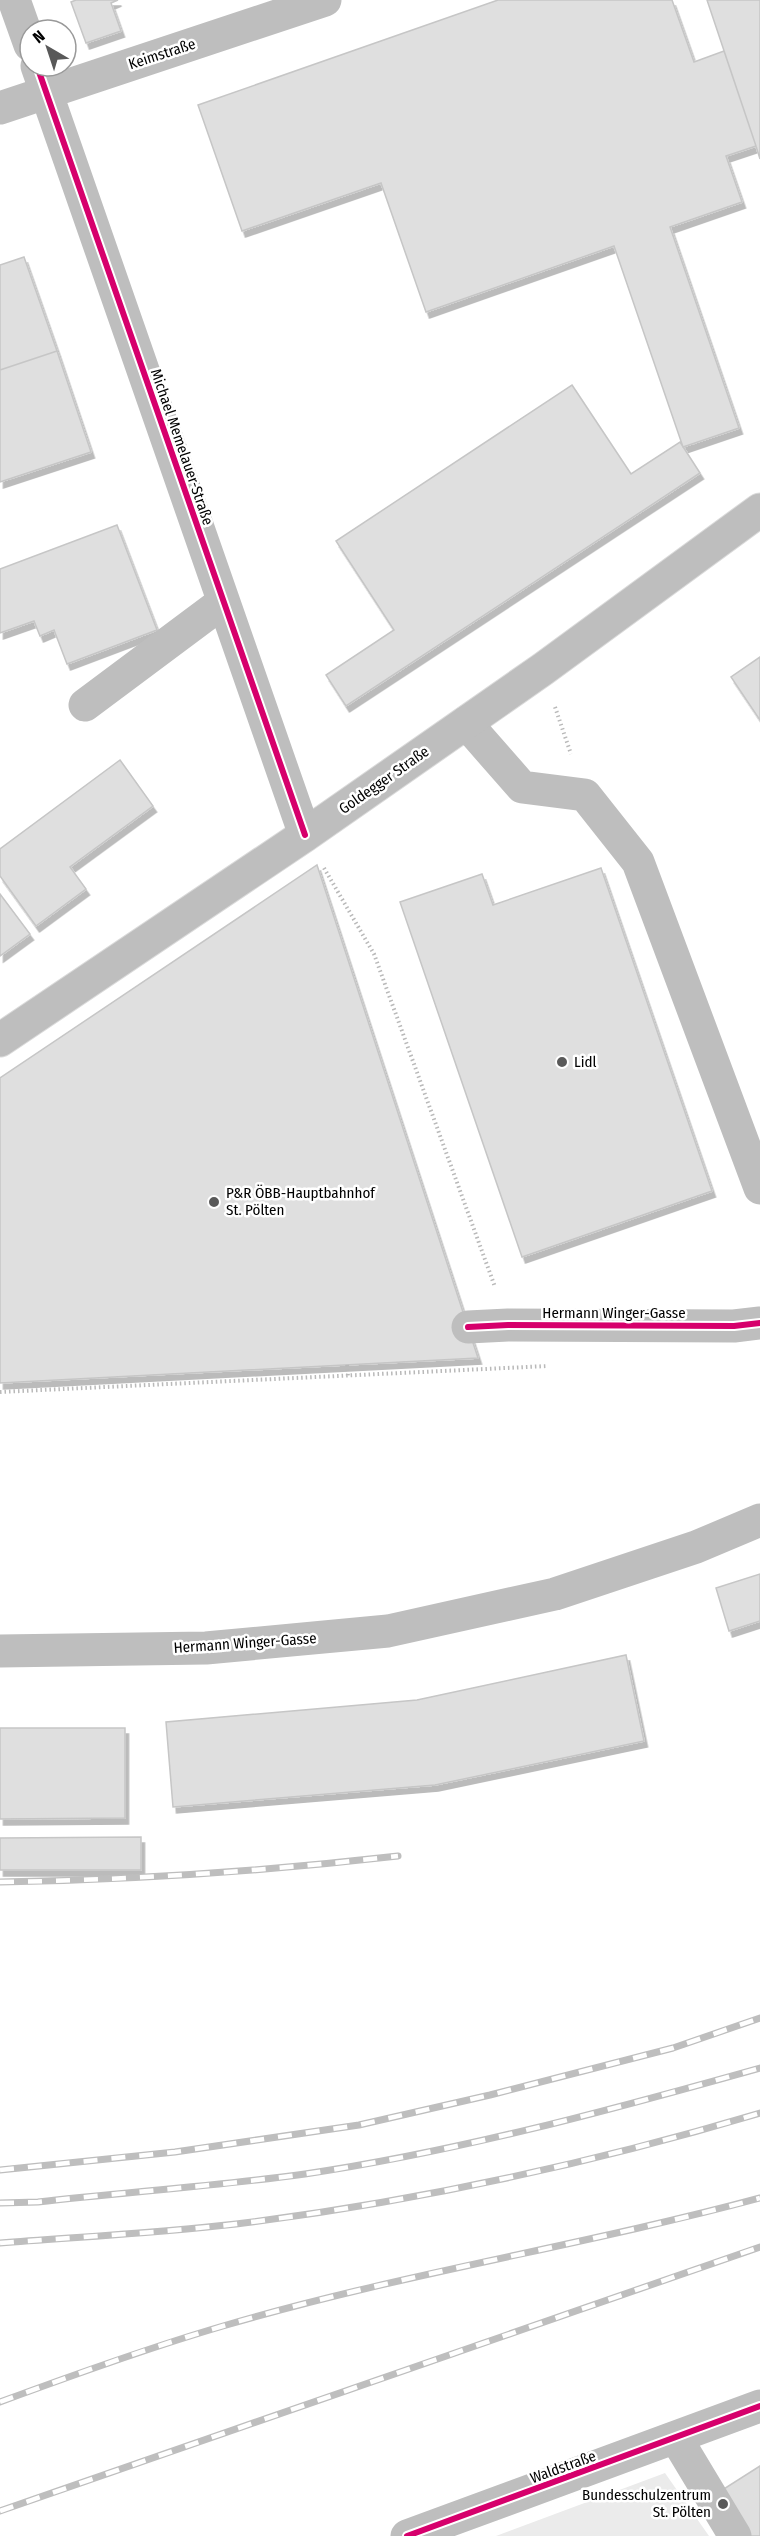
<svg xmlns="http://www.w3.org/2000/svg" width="760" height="2536" font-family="'Fira Sans Condensed',sans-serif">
<defs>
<filter id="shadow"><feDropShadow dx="3.5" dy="6" stdDeviation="0" flood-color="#0004"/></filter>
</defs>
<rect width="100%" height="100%" fill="#fff"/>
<path fill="#ebebeb" d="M665 2473 709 2536H496Z"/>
<path fill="#dfdfdf" stroke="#c6c6c6" stroke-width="1.5" filter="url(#shadow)" d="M76 0H118L111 3 121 31 86 43 71 2Z
M498 0H672L694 62 724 51 756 146 726 156 742 202 670 227 739 428 683 447 614 246 426 312 381 183 242 231 198 105Z
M707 0H760V159L756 146Z
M24 257 57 351 0 370V265Z
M57 351 91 452 0 482V370Z
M572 385 631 474 680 442 700 473 346 706 326 675 394 630 336 541Z
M117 525 157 630 67 664 54 630 40 636 34 621 0 633V569Z
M760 657V720L731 677Z
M120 760 153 806 70 867 86 889 36 926 0 876V849Z
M317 865 478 1358 0 1383V1078Z
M601 868 712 1191 522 1257 400 902 482 874 493 905Z
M0 894 30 934 0 956Z
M760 1574V1621L729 1631 716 1588Z
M626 1655 644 1741 435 1785 173 1807 166 1722 417 1700Z
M0 1728H125V1818L0 1819Z
M141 1837V1870H0V1838Z
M760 2466V2536H746L719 2492Z"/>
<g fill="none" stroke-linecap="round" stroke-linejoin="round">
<g stroke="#dbdbdb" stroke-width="35">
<path id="major" d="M0 1040 305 835 543 669 760 510"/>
</g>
<path stroke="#b9b9b9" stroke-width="4" stroke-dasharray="1.5 3" stroke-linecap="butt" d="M555 707 571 754
M324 868 374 954 495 1287
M347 1365 348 1377
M0 1392 548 1366"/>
<path stroke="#bebebe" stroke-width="33" d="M14 0 30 45
M37 66 305 835
M0 108 325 0
M85 705 223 602
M466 723 522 787 585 795 638 862 760 1188
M468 1327 508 1325 734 1326 760 1323
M0 1651 206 1648 388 1631 555 1594 696 1547 760 1520
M676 2438 735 2536
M407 2536 760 2406"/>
<use href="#major" stroke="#bebebe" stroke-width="33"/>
<g stroke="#bebebe" stroke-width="7">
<path id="rail" d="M0 1882C133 1880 266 1871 398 1856
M0 2170 175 2152 359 2125 490 2095 673 2048 760 2018
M0 2203 38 2202C127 2192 217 2186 305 2174 460 2151 610 2110 760 2068
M0 2243C78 2237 158 2233 236 2224 413 2202 589 2164 760 2113
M0 2402C73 2375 148 2348 223 2326 399 2274 582 2246 760 2198
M0 2511 760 2247"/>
</g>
<use href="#rail" stroke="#fff" stroke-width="4.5" stroke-dasharray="14" stroke-linecap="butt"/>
<g stroke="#fff" stroke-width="10">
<path id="cycleway" d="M37 66 305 835
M468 1327 508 1325 734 1326 760 1323
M407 2536 760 2406"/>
</g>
<use href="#cycleway" stroke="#d6006c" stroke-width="6"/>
</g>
<g fill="#595959" stroke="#fff" stroke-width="2">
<circle cx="562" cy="1062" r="6"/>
<circle cx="214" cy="1202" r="6"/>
<circle cx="723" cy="2504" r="6"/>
</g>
<g text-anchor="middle" stroke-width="5" stroke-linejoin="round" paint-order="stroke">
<g font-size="15" fill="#000" stroke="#fff">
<text transform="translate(162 54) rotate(-18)" y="5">Keimstraße</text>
<text transform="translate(182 447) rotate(71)" y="5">Michael Memelauer-Straße</text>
<text transform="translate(384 780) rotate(-35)" y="5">Goldegger Straße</text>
<text x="614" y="1318">Hermann Winger-Gasse</text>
<text transform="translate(245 1643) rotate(-4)" y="5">Hermann Winger-Gasse</text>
<text transform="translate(563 2467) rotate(-20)" y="5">Waldstraße</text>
</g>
<g font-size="15" fill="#000" stroke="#fff" text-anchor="start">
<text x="574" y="1067">Lidl</text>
<text x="226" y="1198">P&amp;R ÖBB-Hauptbahnhof<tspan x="226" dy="17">St. Pölten</tspan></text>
<text x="711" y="2500" text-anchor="end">Bundesschulzentrum<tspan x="711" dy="17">St. Pölten</tspan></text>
</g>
</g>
<g transform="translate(48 48) rotate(321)"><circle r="28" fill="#ffffff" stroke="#999999" stroke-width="1.5"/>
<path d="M0-4.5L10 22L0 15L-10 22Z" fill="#595959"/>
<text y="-9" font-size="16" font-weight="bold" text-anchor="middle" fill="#000000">N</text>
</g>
</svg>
